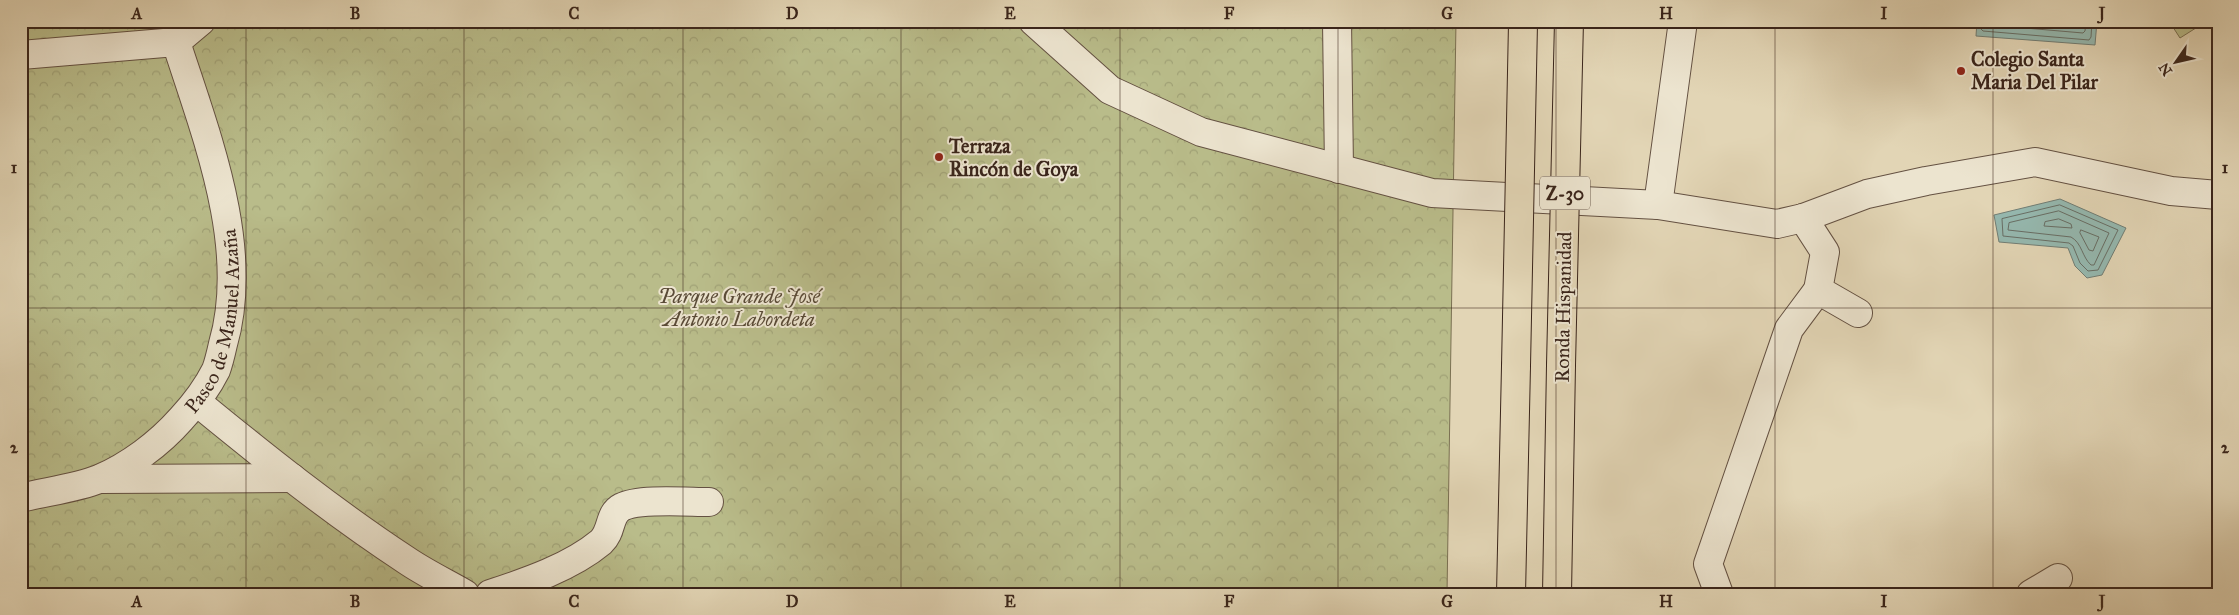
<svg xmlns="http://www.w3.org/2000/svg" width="2239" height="615" font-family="'IM FELL Great Primer',serif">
<defs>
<pattern id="forest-firs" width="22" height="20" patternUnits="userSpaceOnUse" patternTransform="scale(1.25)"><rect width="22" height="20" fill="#b9bc8a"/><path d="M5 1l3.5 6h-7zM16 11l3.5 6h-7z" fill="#a0a176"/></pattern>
<pattern id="park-crowns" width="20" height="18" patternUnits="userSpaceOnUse" patternTransform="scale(1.25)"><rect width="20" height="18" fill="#b9bc8a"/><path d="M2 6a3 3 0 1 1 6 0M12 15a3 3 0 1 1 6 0" fill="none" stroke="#a0a176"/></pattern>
</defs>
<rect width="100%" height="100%" fill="#e2d5b5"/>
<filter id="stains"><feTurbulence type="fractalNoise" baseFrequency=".004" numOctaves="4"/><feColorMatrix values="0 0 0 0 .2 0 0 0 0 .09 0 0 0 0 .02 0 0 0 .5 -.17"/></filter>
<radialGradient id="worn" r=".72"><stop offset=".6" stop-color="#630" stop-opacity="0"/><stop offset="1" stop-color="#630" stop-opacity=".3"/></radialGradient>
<path fill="url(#forest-firs)" stroke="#7a7052" d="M350 589 370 594H314Z"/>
<path fill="url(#park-crowns)" stroke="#7a7052" d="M21 21H1456L1447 594H370L349 589 314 594H21Z"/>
<path fill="#b9bc8a" stroke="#7a7052" d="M2169 21H2207L2180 38Z"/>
<path fill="#95b8af" stroke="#717d74" d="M1977 21H2097L2095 45 1976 36Z
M2060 199 2126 228 2102 275 2087 278 2075 266 2068 248 1999 242 1994 215Z"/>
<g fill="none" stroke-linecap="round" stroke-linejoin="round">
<path stroke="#686e65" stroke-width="1" d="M1981 21V29L1983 31 2089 40 2091 37 2092 21
M1988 21 1990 25 2083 33 2085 31 2086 21
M2060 205 2118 230 2098 270 2088 271 2080 263 2073 246 2069 243 2003 236 2002 219Z
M2059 211 2109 233 2094 265H2091C2082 257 2082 243 2071 237L2008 230 2009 223Z
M2059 219 2071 224 2072 228 2044 226 2045 222Z
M2081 230 2099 237 2093 251 2089 250 2080 233Z"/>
<g stroke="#645142" stroke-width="30">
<g id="minor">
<path d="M1033 21 1110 90 1201 132 1432 193 1658 205 1777 224 1803 218 1867 194 1926 181 2035 162 2171 191 2218 195"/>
<path d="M1337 21 1339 169"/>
<path d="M21 55 176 42 201 21"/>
<path d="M1658 205 1683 21"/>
<path d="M1803 218 1825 252 1818 290 1858 313"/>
<path d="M197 402C264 457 333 512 406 560 425 573 446 583 465 594"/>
<path d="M100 479 292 478"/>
<path id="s1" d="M21 498C44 492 77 488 99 479 129 466 159 444 181 419 195 404 207 388 216 370 219 362 221 353 223 344 251 247 206 135 176 42"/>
<path d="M490 594C527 582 571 567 601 542 613 531 608 514 622 507 639 498 688 502 709 502"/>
<path d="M1719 594 1708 564 1789 329 1818 290"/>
<path d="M2031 594 2058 578"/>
</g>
</g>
<g stroke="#3a251b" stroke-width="30">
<path id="highway" d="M1511 594 1516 366
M1557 594 1561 365"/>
</g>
<use href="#minor" stroke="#ece4cf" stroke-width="28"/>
<use href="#highway" stroke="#e2d5b5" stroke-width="28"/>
<g stroke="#3a251b" stroke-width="30" stroke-linecap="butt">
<path id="highway-bridge" d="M1561 365 1569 21
M1516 366 1523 23"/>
</g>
<use href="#highway-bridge" stroke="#e2d5b5" stroke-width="28"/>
</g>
<path fill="none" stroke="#3a251b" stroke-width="1" stroke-opacity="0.55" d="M246 21V594M464 21V594M683 21V594M901 21V594M1120 21V594M1338 21V594M1556 21V594M1775 21V594M1993 21V594M21 308H2218"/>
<g fill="#8f2418" stroke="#ece4cf" stroke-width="2">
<circle cx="1961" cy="71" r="5"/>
<circle cx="939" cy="157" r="5"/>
</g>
<g text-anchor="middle" stroke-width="4" stroke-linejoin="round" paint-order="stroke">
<rect fill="#ece4cf" stroke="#6f5e51" stroke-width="1" x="1540" y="176.5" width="50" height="33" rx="4"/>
<g font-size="19" font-weight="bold" fill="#3a251b">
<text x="1565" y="200">Z-30</text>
</g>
<g font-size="20" font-weight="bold" fill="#3a251b" stroke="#ece4cf" text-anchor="start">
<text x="1971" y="66">Colegio Santa<tspan x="1971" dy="23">Maria Del Pilar</tspan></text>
<text x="949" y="153">Terraza<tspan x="949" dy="23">Rincón de Goya</tspan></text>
</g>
<g font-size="20" font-style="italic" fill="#5a4b37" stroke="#ece4cf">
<text x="739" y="303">Parque Grande José<tspan x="739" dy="23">Antonio Labordeta</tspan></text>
</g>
<g font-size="20" fill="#3a251b" stroke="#ece4cf">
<text transform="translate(1563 307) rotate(-89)" y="7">Ronda Hispanidad</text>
<text dy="7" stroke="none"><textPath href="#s1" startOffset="290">Paseo de Manuel Azaña</textPath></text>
</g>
</g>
<rect width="2239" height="615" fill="none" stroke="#e2d5b5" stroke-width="55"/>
<g transform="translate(2176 62) rotate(236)" stroke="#ece4cf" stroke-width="4" paint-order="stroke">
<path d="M0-4L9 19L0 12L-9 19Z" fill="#3a251b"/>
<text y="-8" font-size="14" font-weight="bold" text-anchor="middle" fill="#3a251b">N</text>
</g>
<rect x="28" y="28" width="2184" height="560" fill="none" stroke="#3a251b" stroke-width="2"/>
<g font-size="16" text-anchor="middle" font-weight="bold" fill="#3a251b">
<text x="137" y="19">A</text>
<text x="355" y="19">B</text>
<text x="574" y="19">C</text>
<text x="792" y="19">D</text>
<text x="1010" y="19">E</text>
<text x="1229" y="19">F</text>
<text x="1447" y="19">G</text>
<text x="1666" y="19">H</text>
<text x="1884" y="19">I</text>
<text x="2102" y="19">J</text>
<text x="14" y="173">1</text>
<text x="2225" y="173">1</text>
<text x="14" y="453">2</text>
<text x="2225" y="453">2</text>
<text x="137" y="607">A</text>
<text x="355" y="607">B</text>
<text x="574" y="607">C</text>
<text x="792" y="607">D</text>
<text x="1010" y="607">E</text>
<text x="1229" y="607">F</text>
<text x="1447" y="607">G</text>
<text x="1666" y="607">H</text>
<text x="1884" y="607">I</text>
<text x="2102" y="607">J</text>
</g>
<rect width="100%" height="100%" filter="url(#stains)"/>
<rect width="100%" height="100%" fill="url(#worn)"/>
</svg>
